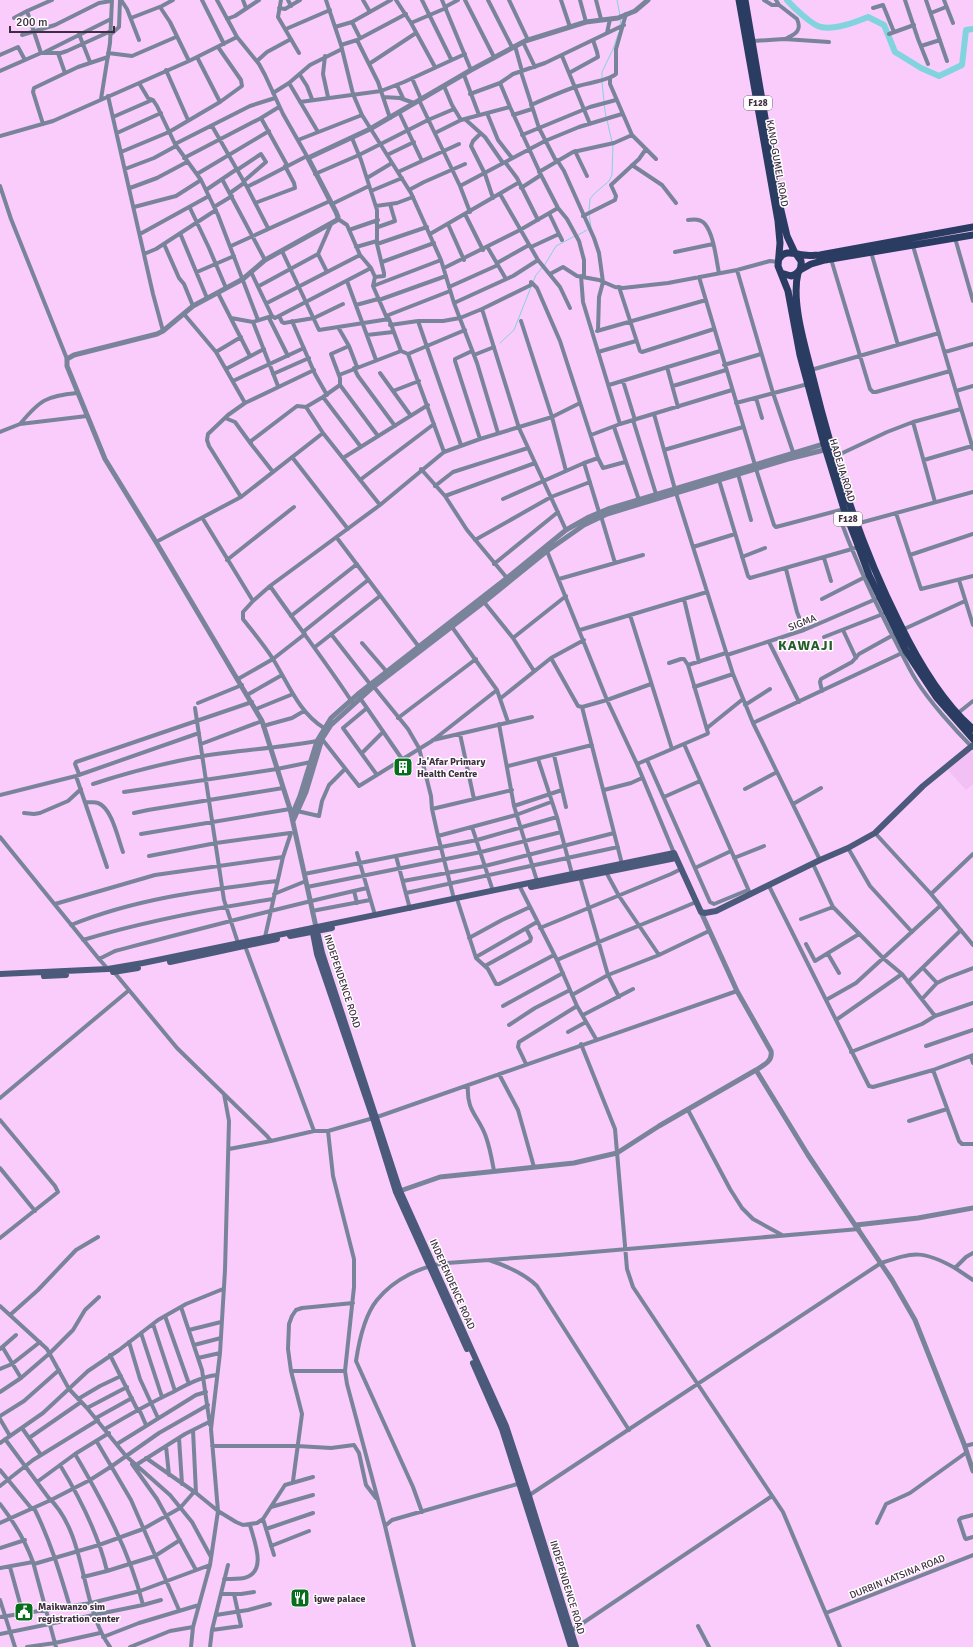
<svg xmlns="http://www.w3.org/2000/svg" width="973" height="1647" font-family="Signika,sans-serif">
<rect width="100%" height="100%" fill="#f9ccfb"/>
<path fill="#f2c0f5" d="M970 750 973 754V784L966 790 948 770Z"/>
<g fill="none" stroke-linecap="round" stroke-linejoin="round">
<path stroke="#81d4de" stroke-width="1" d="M617 0 620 15
M620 25 621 18
M602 79V72L613 49 619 32
M602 82 604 101
M604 104 606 117
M607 120 612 142
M589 211 590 199 594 194 609 181 612 175 613 145
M589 214 591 227
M578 235 587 230
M544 266 556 246 575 236
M533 282 536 275 542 268
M500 343 514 330 531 287"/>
<path stroke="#81d4de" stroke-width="6" d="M787 0C793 7 813 26 821 27 834 30 856 22 868 17L884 25 895 52 921 68 939 76 962 65 966 30 973 29"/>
<path stroke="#79849b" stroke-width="4" d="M121 0 127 9 139 40
M202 0 224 44
M217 0 237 37 259 64 265 75 283 114 308 158
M243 0 246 8
M281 0 278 17 299 53
M288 0 291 6
M326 0 341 45 353 94 362 115 411 193 441 260 454 303 477 363 498 433
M363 0 370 12
M396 0 411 23 435 67
M422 0 451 59
M442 0 471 70
M465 0 494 57
M488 0 512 47
M509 0 528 40
M561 0 570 27
M580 0 586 22
M596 0 601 19
M764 0 772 5H779
M776 0 779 5 797 19C802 30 796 34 787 38
M905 0 918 39 928 64
M926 0 947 61
M944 0 953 23
M160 7 170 22 189 61
M445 7 458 0
M279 8 285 9 300 0
M873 8 883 5 894 32
M27 11 41 53
M931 13 946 7
M14 18 27 11 52 0
M131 18 162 6 173 0
M227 19 235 16 259 0
M352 22 360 38
M411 23 446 8
M335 27 352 22 391 0
M286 29 330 10
M607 33 610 19
M79 34 90 62
M111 34 119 27 120 0
M889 34 914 25
M22 35 55 25 99 3 111 1
M357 40 378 82 390 118
M753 41 784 39 829 42
M523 42 535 67
M341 45 357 40 406 14
M515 46 522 71
M921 46 940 40
M45 52 111 19
M58 53 65 73
M108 53 132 56 176 37
M0 55 18 47 25 60
M325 56 323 74 328 97
M562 56 590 124
M197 57 220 102
M257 61 267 52 291 39
M369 64 416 33
M166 70 188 120
M0 71 41 53H61L67 51 111 31
M521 72 539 128 556 161
M569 73 598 57 597 52 593 40
M300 75 307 86 312 99
M464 75 479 115
M412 78 421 99
M610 79V84L632 135 656 159
M139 83 148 98 153 100 157 106 175 144 201 180 218 215 258 320
M289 83 318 132
M500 83 510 107 541 175 558 208 567 219 579 241 584 260V277
M397 85 403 98
M444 86 452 105 461 120
M273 93 289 83 310 65 342 49
M470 94 500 83 513 74 545 63 624 25
M108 96 153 294 163 331
M383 97 400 98 414 103
M101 99 110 43 112 0
M419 100 460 186 470 212
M300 102 381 91 404 82 465 54
M531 105C545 99 560 92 575 87 586 83 608 81 616 74V49L626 14
M399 112 422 161
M487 113 498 140 512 158
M513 115 532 109
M113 117 152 100
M261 118 287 165
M466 120 485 137 503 163
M43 124 33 92 34 88 78 67 108 57
M212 126 247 187 268 228
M117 133 161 113
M435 133 461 120 510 107
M480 134 473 141 471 146 485 174 493 198
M522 135 590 107 616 100
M0 136 53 121 189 61 237 37
M352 138 361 160 377 210V244L384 273V276L375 277
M298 140 362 115
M175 144 250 106 275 98
M575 151 587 176
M121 152 169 132 220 102 242 86 241 80 218 47
M387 155 414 142
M184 158 261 118 279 107
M557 160 564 171 594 238 599 253 603 282 599 297 598 330
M505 162 517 178 538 220
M632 165 662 185 676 203
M125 169 154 158 176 146
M237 170 261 154 266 162 244 181
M398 172 459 144
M539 172 573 152 614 143 632 135
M197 174 269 131
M315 174 359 155 428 120 454 109
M367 178 392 163
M222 179 265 260
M0 186 11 219 67 359
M460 186 545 141 579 127 622 114
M247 187 307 156
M130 188 157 178 187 162
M521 188 541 175
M206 190 237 169
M409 190 424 182 465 164
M371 191 402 178
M230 193 244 183
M500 194 538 260 560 287 570 308
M255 203 295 188 294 183 285 166
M332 204 369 186
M376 206 397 203 413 197
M134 207 176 196 201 180
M214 207 232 196
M190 208 209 248 226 288
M465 214 483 250
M583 216 615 200 616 196 611 185 639 159 646 149
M338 219 347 225 360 255 371 268 375 277 373 286 386 316 389 319 401 351
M688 220C694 219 701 219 705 224 714 235 716 259 719 273
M448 224 464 260
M378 227 395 221 390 204
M349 230 378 220
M180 233 207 298
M140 234 209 196
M430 234 518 183
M559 234 562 240
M955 238 973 301
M164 244 179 278 184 284 193 306
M377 244 427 227
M231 246 330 201
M913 246 973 449
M356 247 377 241
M531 247 559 234 549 213
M488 248 506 279
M282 251 319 330 389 319
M675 252 713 244
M871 252 898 345
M144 254 156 249 216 210
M318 254 327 272
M831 259 870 389 873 392H876L950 371
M382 262 434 243
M497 263 529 245
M444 268 520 230 558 208
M737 270 773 393 793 452
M197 272 234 256
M251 272 272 316
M550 274 563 267 577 276 599 280 615 287 623 288 668 283 737 270 770 261 778 262
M581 276 583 302 620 424
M699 277 755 465
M347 281 376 360
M531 282 537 288 560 341 598 458 584 463 599 512
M259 286 318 254 331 224
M373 286 441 260
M449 287 498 265
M619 287 640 351 642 352 714 329
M218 293 250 356
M379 300 446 276
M267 303 360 255
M454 303 513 276 538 260
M356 305 378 299
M482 309 519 428 566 530
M184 314 216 352 245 403
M279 316 282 322 284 323 314 318 343 304
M386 316 450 291
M231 318 253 322 272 316 275 318 371 268
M269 318 288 356
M292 321 315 374 327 395
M418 321 461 445
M521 321 552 417 566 471
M253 322 278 386
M390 325 418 321H443L460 318 482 309 531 285V282
M338 327 349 346 357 367
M597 331 706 300
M367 335 393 332
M472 351 455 359V361L480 439
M216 352 241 337
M598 352 636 341
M945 352 973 344
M408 354 465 330
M474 355 494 347
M724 365 761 354
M667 367 678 407
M354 368 358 376 395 426
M226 369 264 349
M811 370 939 333
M380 373 411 416
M273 374 309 358
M339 375 401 351 408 354 444 452
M233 381 304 348
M623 381 635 420
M340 385 378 436
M609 385 720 351
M673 386 726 370
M393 391 419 381
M956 391 973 386
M323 397 361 447
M756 398 762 418
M736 403 808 384
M306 407 323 433 380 505
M654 414 676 493 733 674 753 723 820 860
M225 418 235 422 251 444
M633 420 656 494
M913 422 935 502
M20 424C40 400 46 396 77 393
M614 427 639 500
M0 432 20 424 87 416
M591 435 620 424 732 390
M664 450 743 427
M292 457 348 529
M834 457 887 432 913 422 961 409
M343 458 428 405
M598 458 603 468 625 462
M924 460 972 446
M421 469 445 496 467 530 507 578
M756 469 774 525 776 527 844 509
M273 472 251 444V441L297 406 306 407 323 397 340 385V378L331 354 349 346
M738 474 751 520
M360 480 434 424
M719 480 748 576 750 578 859 547
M435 486 453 472 528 448
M445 496 535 463
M241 497 323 433
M503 499 584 463
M837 511C852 552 870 592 890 631 899 647 906 664 916 680 929 701 955 730 973 748
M896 513 921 589 973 576
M601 516 615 563
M203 519 253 601 270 586 380 505 444 452 480 439 552 417 580 403
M856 524 973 492
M337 538 419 647
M475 540 551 497 590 482
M156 542 241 497 209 446 207 440 208 434 228 415 245 403 314 370
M693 547 735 534
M547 551 607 700 637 764 674 853
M910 555 973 534
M742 557 765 548
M824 558 831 581
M227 560 294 507
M494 564 558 512
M786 569 797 612 804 630
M559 579 643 555
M959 580 973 625
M270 586C297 625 326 662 352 702
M684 599 699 662
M822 599 865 577
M253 601 243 612V619C253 632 264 645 273 659 288 683 299 713 324 728
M484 602 513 638 534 671
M630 615 672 749
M291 616 357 564
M452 627 497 690 508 722
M580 630 707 592
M843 630 856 658
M902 630 965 601
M303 632 368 580
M331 634 370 684
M824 637 883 614
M513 638 566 596
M769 642 799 702
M362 643 387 672
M315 647 380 596
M727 655 804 630 876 599
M551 658 578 706 582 707 607 700 651 684
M688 665 726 653
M238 679 273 659 305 634
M374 687 408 729 419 748 431 796 432 809 438 836 454 899
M694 687 733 674
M822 691 820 682 821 679 852 662 859 654 895 634
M247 695 282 675
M360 698 402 759
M501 698 551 658 584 640
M198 703 242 685
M745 705 770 689
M582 707 622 864
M195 708 224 900 238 943
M367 708 343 728 377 775
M256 709 293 694
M958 713 973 701
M398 718 476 659
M753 723 902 653
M499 724 514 806 537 881
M263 726 292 718 304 711
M707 728 743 699
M460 734 474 799
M322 739 359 786 432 741 497 690
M433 740 532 717
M201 744 262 721
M684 744 749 891
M362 753 383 732
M554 755 566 807
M538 759 557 817 572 874
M647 760 710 902 714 904 748 890
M637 764 707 734 708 733 688 665 684 659H681L669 663
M508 766 592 745
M79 774 75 764 76 762 252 702
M76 776 107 867
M93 784C129 772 165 763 203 756 241 750 279 748 317 741
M745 789 777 772
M604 790 631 783 642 778
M124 792 277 769 311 762
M0 795 76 776 199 733
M664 797 700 781
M85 802C89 802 94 802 98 803 112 808 118 839 123 852
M793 804 821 788
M514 806 562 790
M432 809 512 790
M297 811 319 816 322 801 329 785 345 769
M24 813 34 814 40 813 68 801 81 789
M134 813 148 810 283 788
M472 827 493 891
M875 833 931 894 973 945
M141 834 290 809
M438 836 516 815 551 802
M0 837 99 959 108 969 114 972 177 1048 267 1136 271 1141 314 1131H328L377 1117 737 991
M848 848 870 886 912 932
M357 853 375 915
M149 856 216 843 290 833
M396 856 410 909
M734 858 764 846
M813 864 833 907 884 959 902 974 935 1016
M695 868 731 851
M606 872 619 896 659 955
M304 874 477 840 557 817
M580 877 608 975 619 997
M403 881 485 866 614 833
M519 885 557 960 577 1006 596 1039
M769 886 869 1086 873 1087 933 1070 973 1055
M307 887 481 852 561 832
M354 891 357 903
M406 893 618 847
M274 894 306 881
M931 894 973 854
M458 902 476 958 488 969 496 984H499L554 955
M55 904 155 875 283 857
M312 911 370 900
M801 919 833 907
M71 925C137 898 207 890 277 881
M540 928 671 874 681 869
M265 937 283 857 291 833
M469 938 502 920 530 907
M83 940C145 921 209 909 273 899
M806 944 815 961 859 934
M245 946 314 1131
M828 954 839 973
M476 957 537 922
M99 959 115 951C199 929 282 907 367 888
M557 960C603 939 650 922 696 902
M485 966 530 941 531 938 527 930
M923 968 937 983
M908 982 961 930
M572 995 608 975 659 955 709 931
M922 999 937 983 947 978 973 968
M826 1000 856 983 940 906
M503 1006 563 973
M583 1015 633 989
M836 1020 902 974
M509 1025 535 1008 570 990
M568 1032 586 1022
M581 1044 615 1129 627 1269 633 1287 783 1512 840 1647
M926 1046 973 1030
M851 1052 922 1024 935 1016 973 1003
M971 1056 973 1063
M526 1064 518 1047 519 1042 577 1006
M933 1070 959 1141 962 1144H973
M499 1074 518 1110 534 1167
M468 1085C466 1112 479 1116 486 1137 490 1148 492 1160 494 1171
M0 1098 128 991
M688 1110 730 1189 742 1208 753 1219 782 1235
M0 1120 55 1186 58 1192 0 1238
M909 1121 947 1109
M328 1131 333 1176 354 1259V1287L345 1371 347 1384 385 1526 414 1647
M229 1149 271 1141
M0 1168 35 1211
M489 1260C507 1266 524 1273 537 1286L629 1430
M955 1268 973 1280
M0 1306 47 1349 69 1389 87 1408 126 1456 170 1495 192 1522 211 1557
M181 1307 202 1370 210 1425
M10 1315 38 1290 76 1250 98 1237
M165 1316 189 1384
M153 1324 175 1391
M189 1330 221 1322
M141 1333 162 1397
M129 1342 140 1379 158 1418
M194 1345 221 1338
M3 1348 21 1378
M0 1349 16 1335
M110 1355 137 1409
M198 1358 220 1353
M0 1369 12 1364 40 1342
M291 1371H345
M0 1392 21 1378 50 1353 73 1330 85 1310 99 1297
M78 1399 100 1386 121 1376
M87 1408 127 1387
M139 1409 146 1425
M0 1416 24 1401 59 1370
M96 1418 132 1398
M0 1419 10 1436
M22 1428 41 1455
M105 1429C127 1416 148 1404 171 1393 186 1385 200 1377 217 1375
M193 1430 196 1493
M29 1438 81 1402
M179 1438 182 1484
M5 1439 48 1497C88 1535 79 1604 110 1647
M97 1442 131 1500 179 1610
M0 1443 43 1413 88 1371 119 1350 158 1320 186 1304 223 1289
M117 1444 196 1395 206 1392
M166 1446 169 1475
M212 1446H297L331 1448 354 1445 359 1453 366 1485 376 1498
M965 1446 973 1444
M146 1458 196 1493 218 1511 236 1522 243 1525 257 1523 263 1519 285 1485 313 1477
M132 1464 157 1499 196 1570
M60 1465C80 1498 98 1533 107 1571L83 1577
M136 1465 185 1434 209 1422
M0 1470 32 1509
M293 1481 302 1414 291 1371 288 1349 289 1324 292 1316 296 1310 302 1308 353 1303
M37 1482 75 1454 109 1433
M0 1486 33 1460 98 1420
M528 1496 881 1263C914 1252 923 1250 955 1268L966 1257 973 1253
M0 1504C14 1522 25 1540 33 1562L56 1647
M271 1507 313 1495
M34 1508C50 1540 60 1573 70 1607
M422 1512 413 1487 356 1361C359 1341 364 1316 377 1300 394 1279 421 1266 447 1263L558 1255 859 1229
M973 1515 961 1518 959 1520 965 1538 966 1539 973 1537
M263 1519 274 1555
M0 1523 51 1500 90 1480 112 1466 159 1433 208 1405
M877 1523 886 1504 910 1493 967 1452
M385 1526 392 1520 521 1483
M266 1529 313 1513
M271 1546 309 1531
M0 1548 25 1540
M34 1564 99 1545 143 1529 180 1508 194 1492
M10 1567 23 1614
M0 1568 33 1562
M107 1571 155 1556 180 1540
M224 1579C231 1579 238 1579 244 1578 268 1572 254 1541 250 1525
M221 1594H241L254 1592
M0 1600 15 1647
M143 1605 161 1600
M826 1613 973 1555
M216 1615 248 1610 270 1604
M0 1617 91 1603 140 1591 210 1565
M698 1626 709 1647
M212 1630 241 1626 234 1594
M571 1631 772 1496
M0 1634 143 1605C130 1552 103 1502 75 1454
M103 1637 139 1623 199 1605
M27 1647 55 1643 100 1633
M130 1647 170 1631 193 1627
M191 1647 193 1627 210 1565 218 1511 211 1429 220 1353 225 1270 229 1121 224 1094
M210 1647 212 1630 228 1565"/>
<path stroke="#79849b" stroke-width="5" d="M292 815 300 796 317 741 331 718 358 694 507 578 566 530 589 517 608 509 827 443
M293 821 306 792 322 739 331 725 372 688 484 602 547 551 584 525 607 514 788 459 828 449
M316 927 290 809 262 721 156 542 105 459 67 366V359L74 355 157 334 163 331 193 306 243 279 265 260 337 220 338 217 336 212 308 158 370 129 471 70 525 41 586 22 618 18 635 11 648 0
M756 1070 808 1155 892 1280 915 1320 964 1444 973 1471
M397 1192 440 1177 574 1163 617 1153 659 1126 756 1070C764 1065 773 1061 771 1051L737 991 701 912
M856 1225 918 1218 973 1208"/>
<path stroke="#4b5a7a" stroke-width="6" d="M531 887 676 858
M316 927 322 953 400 1191 506 1426 529 1496 576 1647
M312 928 317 954 373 1118 396 1192 467 1349
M290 936 332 928
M170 962 277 939
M113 972 138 968
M0 974 108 969 143 963 674 853 701 912 705 913 716 911 820 860 848 848 875 833 923 786 973 745
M44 976 66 975
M473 1363 502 1429 571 1647"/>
<path stroke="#2b3c62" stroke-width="7" d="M739 0 778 221 780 243 778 266 788 291 800 355 824 444 844 509 856 540 869 575 906 651 937 698 973 739
M745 0 780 206 787 236 795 253
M779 259C785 249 794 254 804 255 810 256 815 255 820 255L973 227
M800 270 811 264 825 260 973 235
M781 273 791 276C799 274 802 269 801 261L796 254
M798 273C791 302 805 346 812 374 833 460 859 543 899 622 917 659 942 702 973 729"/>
</g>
<defs>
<g id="building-square" transform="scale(1)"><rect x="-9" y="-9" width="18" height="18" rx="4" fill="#076e1d" stroke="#fefefe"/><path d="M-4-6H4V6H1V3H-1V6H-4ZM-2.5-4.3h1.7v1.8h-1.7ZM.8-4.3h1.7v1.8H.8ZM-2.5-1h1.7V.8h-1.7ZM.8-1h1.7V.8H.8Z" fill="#fff"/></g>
<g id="restaurant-square" transform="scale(1)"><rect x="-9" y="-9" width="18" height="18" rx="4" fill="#076e1d" stroke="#fefefe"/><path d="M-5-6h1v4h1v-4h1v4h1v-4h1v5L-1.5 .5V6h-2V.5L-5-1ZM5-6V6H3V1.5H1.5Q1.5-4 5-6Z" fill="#fff"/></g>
<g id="civic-square" transform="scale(1)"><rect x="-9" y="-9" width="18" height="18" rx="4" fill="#076e1d" stroke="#fefefe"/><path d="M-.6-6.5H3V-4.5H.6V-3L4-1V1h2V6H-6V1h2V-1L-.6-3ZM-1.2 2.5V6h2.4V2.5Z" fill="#fff"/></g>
</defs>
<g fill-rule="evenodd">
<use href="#building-square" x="403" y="767"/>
<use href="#restaurant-square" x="300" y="1598"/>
<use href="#civic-square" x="24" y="1612"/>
</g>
<g text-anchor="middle" stroke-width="3" stroke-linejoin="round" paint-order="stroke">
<g fill="#fefefe" stroke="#786c79" stroke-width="1">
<rect x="744" y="96" width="28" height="14" rx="3"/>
<rect x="834" y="512" width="28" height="14" rx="3"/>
</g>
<g font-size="9" font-weight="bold" fill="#3f2d40">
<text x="758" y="106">F128</text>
<text x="848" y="522">F128</text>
</g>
<g font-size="10" fill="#3f2d40" stroke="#fefefe">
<text transform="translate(778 163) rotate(80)" y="4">KANO-GUMEL ROAD</text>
<text transform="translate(843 470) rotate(73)" y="4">HADEJIA ROAD</text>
<text transform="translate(802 622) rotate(-21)" y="4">SIGMA</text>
<text transform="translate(343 981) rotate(72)" y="4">INDEPENDENCE ROAD</text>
<text transform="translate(453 1284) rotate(66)" y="4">INDEPENDENCE ROAD</text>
<text transform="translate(897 1576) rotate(-22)" y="4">DURBIN KATSINA ROAD</text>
<text transform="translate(568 1587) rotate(73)" y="4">INDEPENDENCE ROAD</text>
</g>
<g font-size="10" font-weight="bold" fill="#3f2d40" stroke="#fefefe" text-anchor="start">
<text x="417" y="765">Ja'Afar Primary<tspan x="417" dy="12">Health Centre</tspan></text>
<text x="314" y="1602">igwe palace</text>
<text x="38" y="1610">Maikwanzo sim<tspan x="38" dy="12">registration center</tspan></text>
</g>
<g font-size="14" font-weight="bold" letter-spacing="1" fill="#255c29" stroke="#fefefe">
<text x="806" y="650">KAWAJI</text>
</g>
</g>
<path d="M10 26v6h104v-6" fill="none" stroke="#3f2d40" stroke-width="2"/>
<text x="16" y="26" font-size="12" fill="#3f2d40" stroke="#fefefe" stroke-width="3" paint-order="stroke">200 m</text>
</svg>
